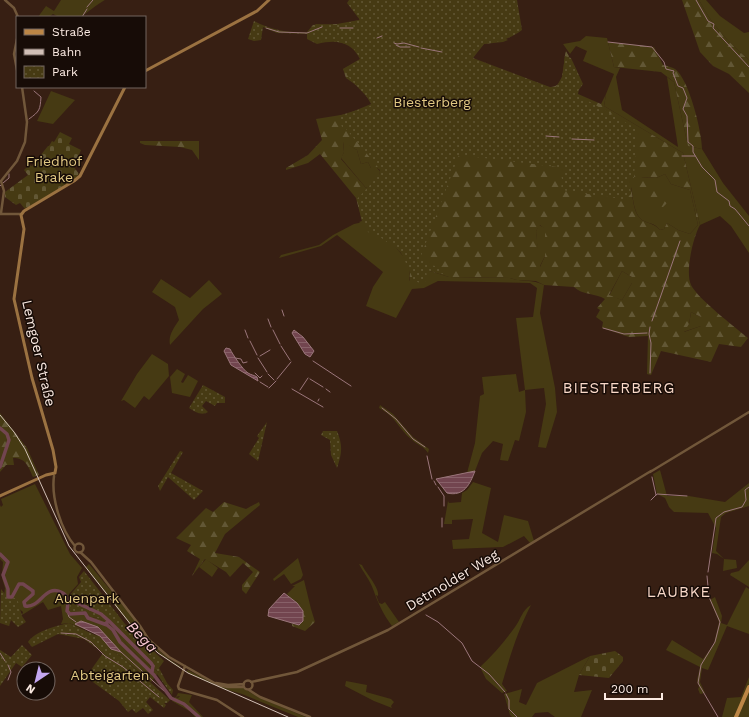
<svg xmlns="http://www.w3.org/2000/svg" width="749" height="717" font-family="'Work Sans',sans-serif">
<defs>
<pattern id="forest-firs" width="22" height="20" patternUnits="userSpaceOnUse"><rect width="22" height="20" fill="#463a13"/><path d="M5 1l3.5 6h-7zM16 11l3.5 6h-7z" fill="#625735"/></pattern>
<pattern id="cemetery-stones" width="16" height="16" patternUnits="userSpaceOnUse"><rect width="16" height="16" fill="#463a13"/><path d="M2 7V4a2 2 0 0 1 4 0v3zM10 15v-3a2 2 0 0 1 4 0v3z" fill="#625735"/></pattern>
<pattern id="park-dots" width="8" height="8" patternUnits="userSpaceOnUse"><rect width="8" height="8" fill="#463a13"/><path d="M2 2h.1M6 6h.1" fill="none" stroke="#625735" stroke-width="1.8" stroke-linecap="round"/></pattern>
<pattern id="water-rules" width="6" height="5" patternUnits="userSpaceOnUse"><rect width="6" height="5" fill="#72454f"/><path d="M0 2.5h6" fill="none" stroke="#876068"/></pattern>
</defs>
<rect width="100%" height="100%" fill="#371f13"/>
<path fill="#463a13" d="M61 0H105C102 1 85 14 81 17H59L53 14 49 17H38L46 6 54 11Z
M699 0H706L720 16 744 33 749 32V60C728 42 711 24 699 0Z
M586 36 607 38 614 67 620 68 616 77 622 110 678 147 667 77 674 82 688 146 702 149 723 183 749 216V253L731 226 720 216 700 225 683 153 604 106 606 94 614 74 583 61 587 51 576 46 570 54 563 44 580 41Z
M51 91 75 100 53 124 37 121Z
M343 141 357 150 361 164 368 162 371 168H377L380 171C380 179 373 184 366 188L341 158 344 152Z
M665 174 671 184 690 190 698 225 690 234 678 230 667 223 664 229 660 230C653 222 652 225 644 221 633 216 633 196 631 185L661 198 640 177 656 178Z
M363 222C381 237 415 254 409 281L430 271 449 277 510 278C521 282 533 279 544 285L540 313 555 388 557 412 546 448 538 447 546 404 544 388 525 390 526 412 519 441 515 440 508 461 500 460 503 444 493 441 482 453 475 471 467 473 475 443 480 396 484 394 482 377 516 374 519 392 525 390 516 318 533 317 537 288 530 283 438 281 424 288 412 289 396 318 366 306 373 287 383 272 337 235 321 246 279 258 281 255 319 245 333 235 354 224Z
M539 225 545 228V256L539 268 536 231Z
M622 271 632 277V283L622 300 609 296Z
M161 279 190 298 209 280 222 294 203 309 170 345C168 335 174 328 179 320L175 307 152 292Z
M691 312 701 317V326L683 332 689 324Z
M152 354 168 364 169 376 149 400 144 396 135 408 124 400 121 401 137 374Z
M177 369 185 374 181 382 183 383 188 375 198 381 190 397 172 393 170 377Z
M380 405 393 414 413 437 429 449 428 453C424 446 417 445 411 439 398 428 396 417 379 408Z
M660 470 667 496H689L725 502 749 483V506L726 513 721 517 716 551 724 559 736 560 737 568 723 571 724 559 717 554 712 553 716 528 708 513 674 512 669 507 665 498 657 494 653 474Z
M473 482 491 488 482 533 498 542 504 515 528 521 534 541 530 543 524 536 503 547 453 549 452 540 469 539 473 519 452 520V524H444L448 501 449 503 461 502 462 493 467 490Z
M35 484 70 554 82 568 77 577 78 584 69 594V596L80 611 86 612 90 617C108 617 118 634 128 646 137 655 148 666 159 672L151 682 124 659 110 649 94 633 69 623 61 624 63 619 61 606 48 610 43 602 22 615 23 612 4 596 5 588 2 578 3 562 0 559V505L1 507 3 505 1 499Z
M298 558 303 575 301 579 291 584 284 574 274 581 273 579Z
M206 559 218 568 212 577 199 567Z
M749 560V587L730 575 731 573 739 571Z
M89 564 140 626 149 642 169 659 180 666V668C140 643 114 604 86 567Z
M359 564 362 565C365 572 380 588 378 596L376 595 379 603 382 604 385 602 399 622 392 626C383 614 378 603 373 589 370 580 363 572 359 564Z
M304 580 311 609 307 610 297 600 293 601 287 594 295 586H292Z
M746 587 749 589V634L727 626 708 670 702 668 700 682 705 693 700 694 698 689 699 687 697 680 700 667 666 650 672 640 703 659 714 644 719 622 710 600 715 597 722 616 721 623 727 625Z
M531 605C518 630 510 656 502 684L507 691 502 693 486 679 480 667C493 655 504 642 515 627 521 619 522 610 531 605Z
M590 656 579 675 574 692 592 690 581 717H555L548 712 535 713 532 717H512L510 715 504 694 522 689 519 702 526 705 537 683Z
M188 670 215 684 243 688 258 697 306 717H298L242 694 221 688 186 672Z
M749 677V717H722L727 698 741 697Z
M346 681 367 685 366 692 391 699 394 702 391 706 392 708 374 701 345 686Z
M178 693 192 695 189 702 203 717H195L191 712 172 701 175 697 178 698 180 696 176 697Z"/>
<path fill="url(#forest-firs)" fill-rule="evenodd" d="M682 0H699C711 24 728 42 749 60V93L729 74 713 66 700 52Z
M365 13 486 28 508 40 503 42 484 44 471 59 549 87C567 88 562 63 566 51L569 56 568 58C578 67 581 82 578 94L601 104 606 94 604 106 683 153 700 225C693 237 685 272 691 285 698 299 735 327 748 338L741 347 719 344 711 362 661 351 651 375 647 374 648 336 629 337 602 328 603 322 596 317 600 310 597 308 605 299C595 293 582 295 574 287L544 285 536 281 517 280 510 278 449 277 430 271 426 282 416 280 409 282C412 272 406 257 398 250L397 247 368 232 363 225 356 198 320 154 308 163 286 170V168L308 155 322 140 316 119 347 114 371 104 363 90 346 78 343 69 360 59C351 41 336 39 317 44L307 39V32L313 25 337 24 359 20ZM343 142 357 150 361 164 368 162 371 168H377L380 170C380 179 373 184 366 188L341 159 344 152ZM665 174 671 184 690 190 698 225 690 234 678 230 667 223 664 229 660 230C653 223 652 225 644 221 633 216 633 197 631 187L638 196 661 209 667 203 661 198 664 195 641 177 656 178ZM540 225 545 229V256L540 267 536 231ZM622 271 632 277V283L622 300 609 295ZM691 312 701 317V326L684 332 689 324Z
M608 42 654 47 663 65C667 66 672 67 675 69 689 79 702 132 702 149L688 146 674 82 661 72 614 67Z
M140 141H199V160L192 150 180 147 145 145 140 143Z
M0 413 27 448 39 475 33 477C28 466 26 458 13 458L14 465H6L0 472Z
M224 502 246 509 259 502 260 505 225 534 215 553 239 557 260 572 246 594 242 590V585L253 572 243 563 230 577 226 572 205 559 192 576 200 559 187 551 191 545 176 538 206 508 213 512Z
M297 600 307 609H311L315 622 305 631 292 626V624L299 625 303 611 295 601Z"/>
<path fill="url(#cemetery-stones)" d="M60 132 72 138 69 144 81 150 74 167 79 174 74 180 25 209 20 203 16 205 5 197V192L28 175 24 170 29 165 32 166 48 146H49L52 141 54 142Z
M615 651 623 657V661L609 678 579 675 590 656Z"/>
<path fill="url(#park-dots)" d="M349 0H517L522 30C510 39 498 42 484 44L473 58 555 89 562 77 565 56 571 58 583 84 576 94 637 129 634 178H628L631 194 627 197 628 200 561 190 562 179 561 175 565 168 459 155 421 256C423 266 436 266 444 267L443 274 426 270 427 277 424 284 414 281 401 252 359 222 362 221 357 199 382 172 346 129 342 127 338 116 373 105C364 91 351 83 343 69L361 59 351 45 329 40 316 42 310 34 277 33 263 27 261 40 254 41 248 39 254 21C273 31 290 33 311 32L312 27 316 24 336 25 360 20 347 3Z
M203 385 225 397V403H217L215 406 206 401 202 406 208 412C202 416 195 412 189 408Z
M267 422 258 461 249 454 259 438 257 436Z
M323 431H337C343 446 342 453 337 468L331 455 330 440 321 435Z
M180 451 183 452 171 473 203 491 194 500 168 477 160 491 158 486Z
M84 571 125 624 164 661 159 668 167 683 173 690 172 695 157 674 159 672C149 666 138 656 129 647 118 635 109 617 90 617L86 612H71L69 596 81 582 79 577Z
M1 589 8 598H17L22 616 26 622 18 627 11 620 9 626 0 623Z
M69 623 99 637 110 649 124 659 170 700 167 703H164L166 705 164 708 150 697 146 702 153 710 148 714 143 708 136 713 132 709 128 712 119 701 86 677 103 653 84 639 58 634 32 647 28 642C34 632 58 625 69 623Z
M22 645 32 655 22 667 16 663 0 686V650L11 657Z"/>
<path fill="url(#water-rules)" stroke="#9b767b" d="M294 330 303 337 314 351 310 357 305 354 292 333Z
M226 348 230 349C233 355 243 370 248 373 251 375 254 375 257 377L258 381 231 365 224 351Z
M475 471C470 484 464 497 447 493L436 479Z
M284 593 297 603 303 611V621L299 625 268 616 269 609Z
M81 621 98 627 121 652 111 649 100 636 75 624Z"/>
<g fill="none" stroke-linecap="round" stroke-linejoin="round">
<path stroke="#9b767b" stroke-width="1" d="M696 0 708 21 714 24 713 28 749 67
M87 7 93 0
M82 17 87 9
M266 28 279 32 307 33 322 27
M340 28H353
M377 38 382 36
M608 42 652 47 664 62 666 69 674 71 673 73 678 86 683 88 687 98 683 109 687 116 688 142 693 146V152L702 167 715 180 717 192 729 201 730 206 735 209 749 226
M394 43 397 44 404 43 419 47
M396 45 400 47H410
M421 48 442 52
M29 119C40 111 40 110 41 97L34 91
M546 136 559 137
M572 139 594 140
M682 156H695
M3 183 9 178V174
M0 186 1 185
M282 310 284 316
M268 319 271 327
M652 321 680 241
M603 328 624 334 647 333
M245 330 248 338
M273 330 280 344
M250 341 257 355
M281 346 290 360
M260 356 270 350
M235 358 241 359 243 363 247 362
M258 358 267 372
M313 361 351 386
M255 373 260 378 262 376
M650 373 651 343 649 334 650 327
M268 374 274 380
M277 379 291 362
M310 379 323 387
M260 382 268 387
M269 388 276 381
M292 389 323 407
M326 389 330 392
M300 390 308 378
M318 401 319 399
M382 408 396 419 413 439 425 447
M427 456 432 479
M652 477 656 495
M434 481 436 485
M438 487 444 496V506
M651 500 657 494 687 496
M442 518V527
M708 572 716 518 724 512 742 507 746 500 745 490 749 487
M707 576 709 597 720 622 715 642 701 665 698 683 718 717
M68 603 75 602
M67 611 69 617 76 622
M426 615 438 622 462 643 472 661 489 674 505 692
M61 633 76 634 91 642 105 656 123 667 159 697
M121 652 164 691
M0 653 5 661
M8 680 11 672 8 665
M506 694 509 700V709L517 717"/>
<path stroke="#72454f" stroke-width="3.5" d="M0 428 7 434 9 440 0 467
M0 554 8 562 3 575 8 589V597H12L19 584H23L33 591V594L24 602 25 606C40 609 45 584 61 592 70 596 68 603 67 611L70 614 85 613 88 618 107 625 113 630 120 642 154 675 171 698 184 704 199 717
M75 602 101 614 109 621
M105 624 109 621 151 663 153 666 152 672"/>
<path stroke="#71573a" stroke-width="2.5" d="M5 0 14 8 18 17
M17 39 14 54 17 70
M1 213 4 191 1 181 17 161 25 142 27 122 22 87
M0 214H22
M650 472 749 412
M54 476C51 498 61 530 75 546
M74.5 548a4.5 4.5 0 1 1 9 0a4.5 4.5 0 1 1-9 0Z
M80 552 91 562 140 626 149 640 169 657 218 685 228 687H244
M185 666 178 686 179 689 217 700 243 717
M243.5 685a4.5 4.5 0 1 1 9 0a4.5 4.5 0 1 1-9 0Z
M251 682 297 672 388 630 651 471
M216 683 228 685 244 684
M249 690 260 697 310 717"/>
<path stroke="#9b7241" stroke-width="3" d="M145 71 257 11 269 0
M55 473 56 467 53 450 32 378 14 299 24 229 21 215 24 211 74 181 80 176 125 87
M0 496 46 475 55 473"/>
<path stroke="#bc8646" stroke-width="4" d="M736 717 749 687"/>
<path stroke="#d1bfb6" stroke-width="1" d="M0 415 14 432 25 449 69 546 139 635 158 653 188 673 288 717"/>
</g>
<g text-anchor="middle" stroke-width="3" stroke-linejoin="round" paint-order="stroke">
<g font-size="14" fill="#e1c883" stroke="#170c07">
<text x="432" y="107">Biesterberg</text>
<text x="54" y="166">Friedhof<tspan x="54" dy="16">Brake</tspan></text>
<text x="87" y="603">Auenpark</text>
<text x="110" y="680">Abteigarten</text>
</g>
<g font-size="14" fill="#fbeae2" stroke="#170c07">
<text transform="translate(39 353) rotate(77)" y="5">Lemgoer Straße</text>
<text transform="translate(452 580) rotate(-31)" y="5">Detmolder Weg</text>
</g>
<g font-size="15" letter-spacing="1" fill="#f9d8c8" stroke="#170c07">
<text x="619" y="393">BIESTERBERG</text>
<text x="679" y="597">LAUBKE</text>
</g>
<g font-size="15" font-style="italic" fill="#fdccd5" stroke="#170c07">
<text transform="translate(142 637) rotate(46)" y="5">Bega</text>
</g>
</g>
<rect x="16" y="16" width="130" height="72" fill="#170c07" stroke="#72655f"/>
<rect x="24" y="29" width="20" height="6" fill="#bc8646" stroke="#72655f"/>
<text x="52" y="36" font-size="12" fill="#fbeae2">Straße</text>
<rect x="24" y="49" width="20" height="6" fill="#d1bfb6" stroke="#72655f"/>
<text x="52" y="56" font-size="12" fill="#fbeae2">Bahn</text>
<rect x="24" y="66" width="20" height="12" fill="url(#park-dots)" stroke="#72655f"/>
<text x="52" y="76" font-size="12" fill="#fbeae2">Park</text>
<g transform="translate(36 681) rotate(215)"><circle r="19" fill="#170c07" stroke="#72655f"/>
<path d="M0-3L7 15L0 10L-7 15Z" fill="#c4a7f1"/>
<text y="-6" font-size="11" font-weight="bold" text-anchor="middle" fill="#fbeae2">N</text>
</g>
<path d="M605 693v6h57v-6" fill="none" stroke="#fbeae2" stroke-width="2"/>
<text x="611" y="693" font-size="12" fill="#fbeae2" stroke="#170c07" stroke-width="3" paint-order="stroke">200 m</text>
</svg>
